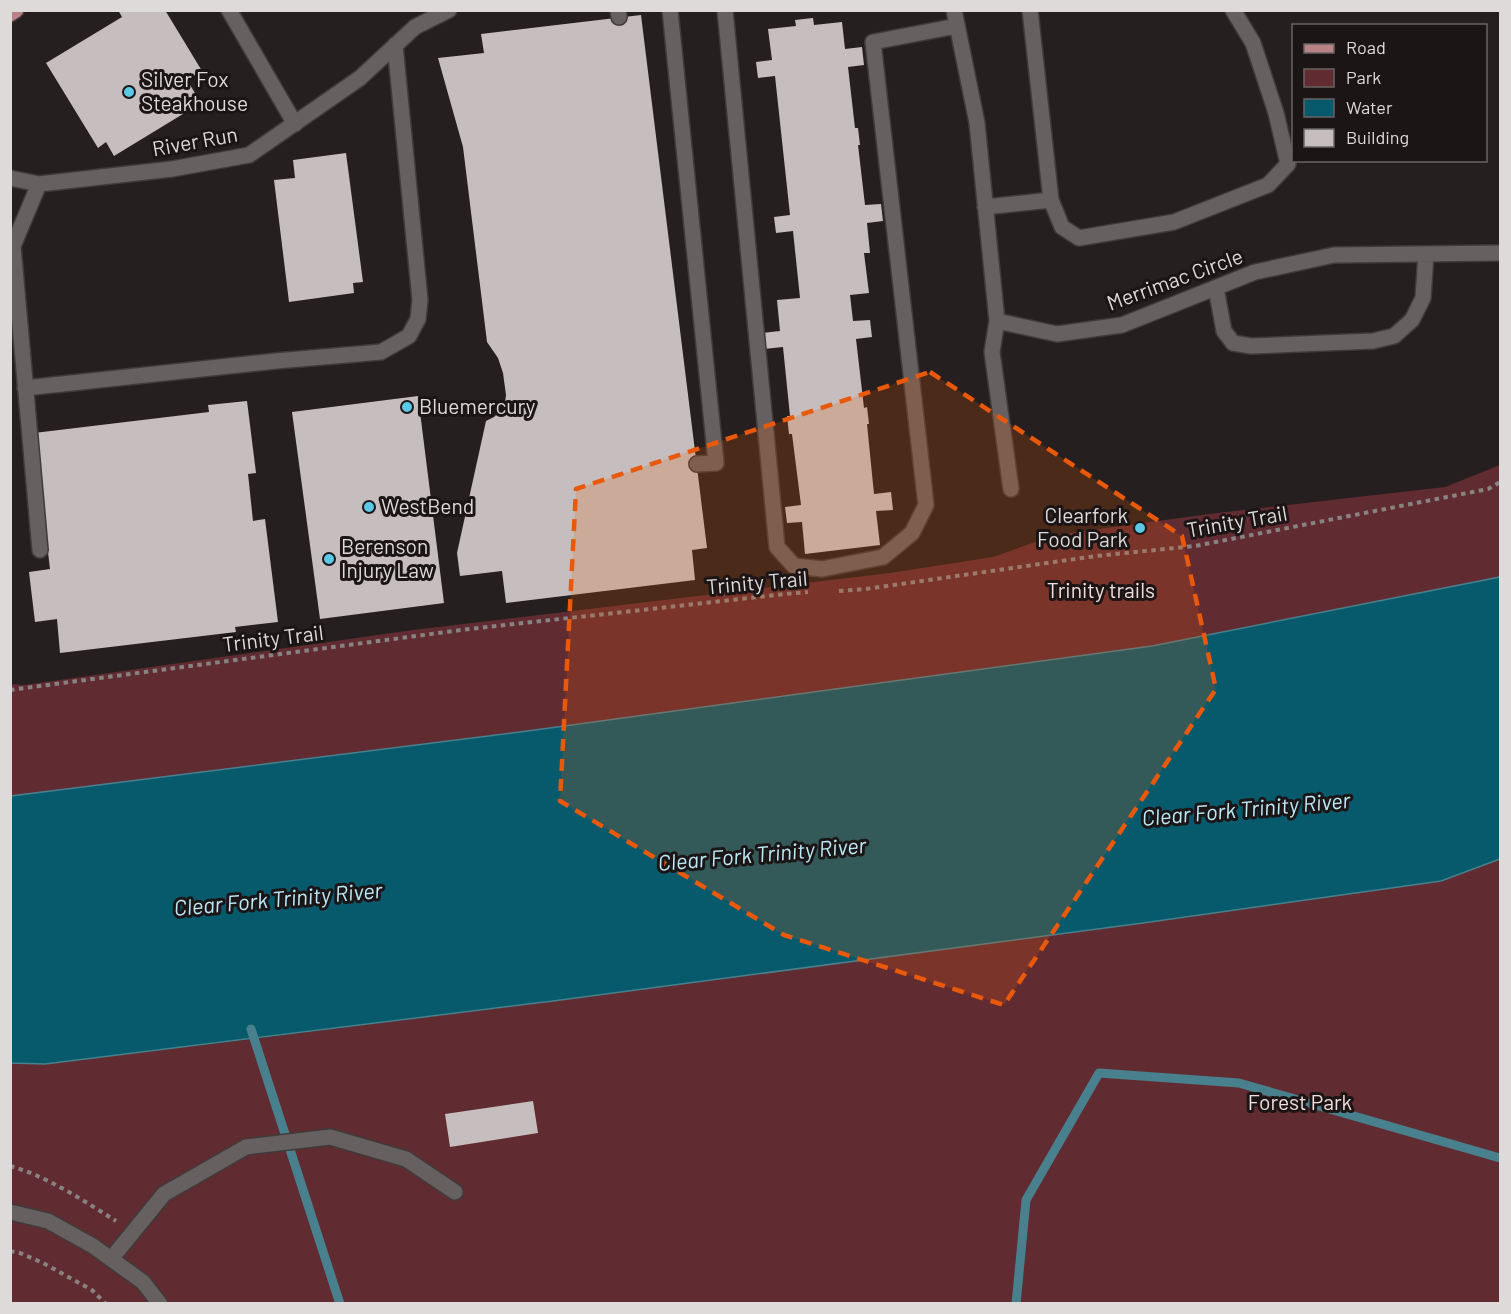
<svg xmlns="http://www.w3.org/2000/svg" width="1511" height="1314" font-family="Barlow,sans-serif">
<rect width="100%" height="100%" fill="#251f1f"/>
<path fill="#612b32" d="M1500 465V577L1152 646 535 730 11 796 10 684 24 685 413 630 890 573 993 557 1055 535 1209 514 1445 487Z
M1500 856V1303L11 1304V1063L45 1064 253 1039 553 1001 1143 923 1382 889Z"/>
<path fill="#07596c" stroke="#48808d" stroke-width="1.5" d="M1500 577V859L1441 881 1143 923 553 1001 45 1064 11 1063V796L535 730 1152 646Z"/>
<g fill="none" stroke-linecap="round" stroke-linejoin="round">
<path stroke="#48808d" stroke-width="9" d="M251 1029 340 1304
M1016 1304 1026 1200 1099 1073 1239 1083 1500 1158"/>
</g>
<path fill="#c6bebe" d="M118 10H165L202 71 187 80 201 103 114 156 106 142 98 148 46 63 122 17Z
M641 15 707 548 692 550 695 580 506 603 502 571 460 576 457 553 486 421 494 417 501 410 505 403 506 395 503 373 498 358 487 342 463 147 438 58 484 53 481 34Z
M813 18 814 25 842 22 845 49 862 47 864 65 848 67 855 128H858L860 145H858L865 205 881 204 883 221 867 223 870 253H864L869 293 850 295 853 321 870 320 872 337 856 339 864 408 867 407 869 424H867L874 494 891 492 893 510 876 511 880 545 805 554 802 522 787 523 785 507 801 505 792 434H789L787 416H790L783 347 764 349 762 333 780 331 777 300 800 298 793 231 776 233 774 217 790 215 775 76 758 78 756 62 772 60 768 29 796 26 795 20Z
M346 153 363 282 353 283 354 293 289 302 274 180 295 178 293 160Z
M418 396 444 603 320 619 292 412Z
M247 401 256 473 248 474 253 521 265 519 278 622 235 627 236 632 60 653 57 619 35 622 29 572 50 569 34 433 209 412 208 405Z
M533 1101 538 1133 450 1147 445 1114Z"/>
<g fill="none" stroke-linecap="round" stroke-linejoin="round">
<g stroke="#403b3b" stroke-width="18">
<path id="minor" d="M229 10 295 124
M618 10 619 17
M670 10 716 463 697 464
M725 10 777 547 794 566 822 569 883 557 912 533 926 505 873 42 957 26
M954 10 977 123 997 321 1057 334 1122 325 1255 272 1334 255 1500 253
M1030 10 1051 200 1062 227 1079 238 1174 222 1268 185 1288 164 1276 113 1253 43 1233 10
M10 178 39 184 172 169 249 155 360 78 415 27 449 10
M39 184 13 246 40 550
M985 207 1051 200
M1216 288 1224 331 1233 343 1251 346 1373 341 1394 336 1412 320 1423 298 1426 254
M997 321 992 352 1011 489
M25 388 276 361 381 352 409 336 418 319 420 300 395 45
M10 1212 48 1221 93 1246 143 1282 160 1304
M111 1259 164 1194 246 1147 330 1137 406 1159 455 1192"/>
</g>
<g stroke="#403b3b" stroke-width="18">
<path id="major" d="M10 14 16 10"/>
</g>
<path stroke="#888383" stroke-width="4" stroke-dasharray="4.5 4.5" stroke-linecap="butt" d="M839 591 866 589 1096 556 1195 546 1488 489 1500 482
M10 690 461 630 785 594 808 592
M10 1166C47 1176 84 1201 116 1221
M10 1251 20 1253 43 1263 92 1290 106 1304"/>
<use href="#minor" stroke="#676060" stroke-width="15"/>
<use href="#major" stroke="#b88287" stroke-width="15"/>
</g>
<path fill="#e8590c" fill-opacity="0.2" stroke="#e8590c" stroke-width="4.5" stroke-dasharray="12 8" stroke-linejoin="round" d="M930 372 1182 536 1216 689 1004 1005 784 935 560 801 576 489Z"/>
<g fill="#5bc8e6" stroke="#1b1516" stroke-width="2">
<circle cx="129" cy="92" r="6"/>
<circle cx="407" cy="407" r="6"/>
<circle cx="369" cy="507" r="6"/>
<circle cx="1140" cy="528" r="6"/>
<circle cx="329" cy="559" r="6"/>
</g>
<g text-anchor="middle" stroke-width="6" stroke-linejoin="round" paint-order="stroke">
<g font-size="21" fill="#dedada" stroke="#1b1516" text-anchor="start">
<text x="141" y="87">Silver Fox<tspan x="141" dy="24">Steakhouse</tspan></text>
<text x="419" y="414">Bluemercury</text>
<text x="381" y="514">WestBend</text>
<text x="1128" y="523" text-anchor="end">Clearfork<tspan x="1128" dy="24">Food Park</tspan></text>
<text x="341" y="554">Berenson<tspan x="341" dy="24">Injury Law</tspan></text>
</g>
<g font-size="21" fill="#dedada" stroke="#1b1516">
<text transform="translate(195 142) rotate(-10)" y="7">River Run</text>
<text transform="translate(1175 280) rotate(-20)" y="7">Merrimac Circle</text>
<text transform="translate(1237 522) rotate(-10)" y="7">Trinity Trail</text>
<text transform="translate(757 583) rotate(-5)" y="7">Trinity Trail</text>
<text transform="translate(273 639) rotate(-7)" y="7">Trinity Trail</text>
</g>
<g font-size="21" fill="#f2dcdd" stroke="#1b1516">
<text x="1101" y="598">Trinity trails</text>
<text x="1300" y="1110">Forest Park</text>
</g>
<g font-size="22" font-style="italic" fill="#bce9f7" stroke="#1b1516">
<text transform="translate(1246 809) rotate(-5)" y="8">Clear Fork Trinity River</text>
<text transform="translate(762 854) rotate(-5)" y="8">Clear Fork Trinity River</text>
<text transform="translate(278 899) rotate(-5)" y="8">Clear Fork Trinity River</text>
</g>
</g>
<rect width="1511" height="1314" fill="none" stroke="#dedada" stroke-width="24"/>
<rect x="1292" y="24" width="195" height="138" fill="#1b1516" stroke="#696464" stroke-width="1.5"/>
<rect x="1304" y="44" width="30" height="9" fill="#b88287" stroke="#696464" stroke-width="1.5"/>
<text x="1346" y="54" font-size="18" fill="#dedada">Road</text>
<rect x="1304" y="69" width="30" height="18" fill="#612b32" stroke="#696464" stroke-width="1.5"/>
<text x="1346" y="84" font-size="18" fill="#dedada">Park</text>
<rect x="1304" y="99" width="30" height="18" fill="#07596c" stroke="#696464" stroke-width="1.5"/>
<text x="1346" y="114" font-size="18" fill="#dedada">Water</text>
<rect x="1304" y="129" width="30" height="18" fill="#c6bebe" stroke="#696464" stroke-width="1.5"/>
<text x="1346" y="144" font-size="18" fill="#dedada">Building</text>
</svg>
